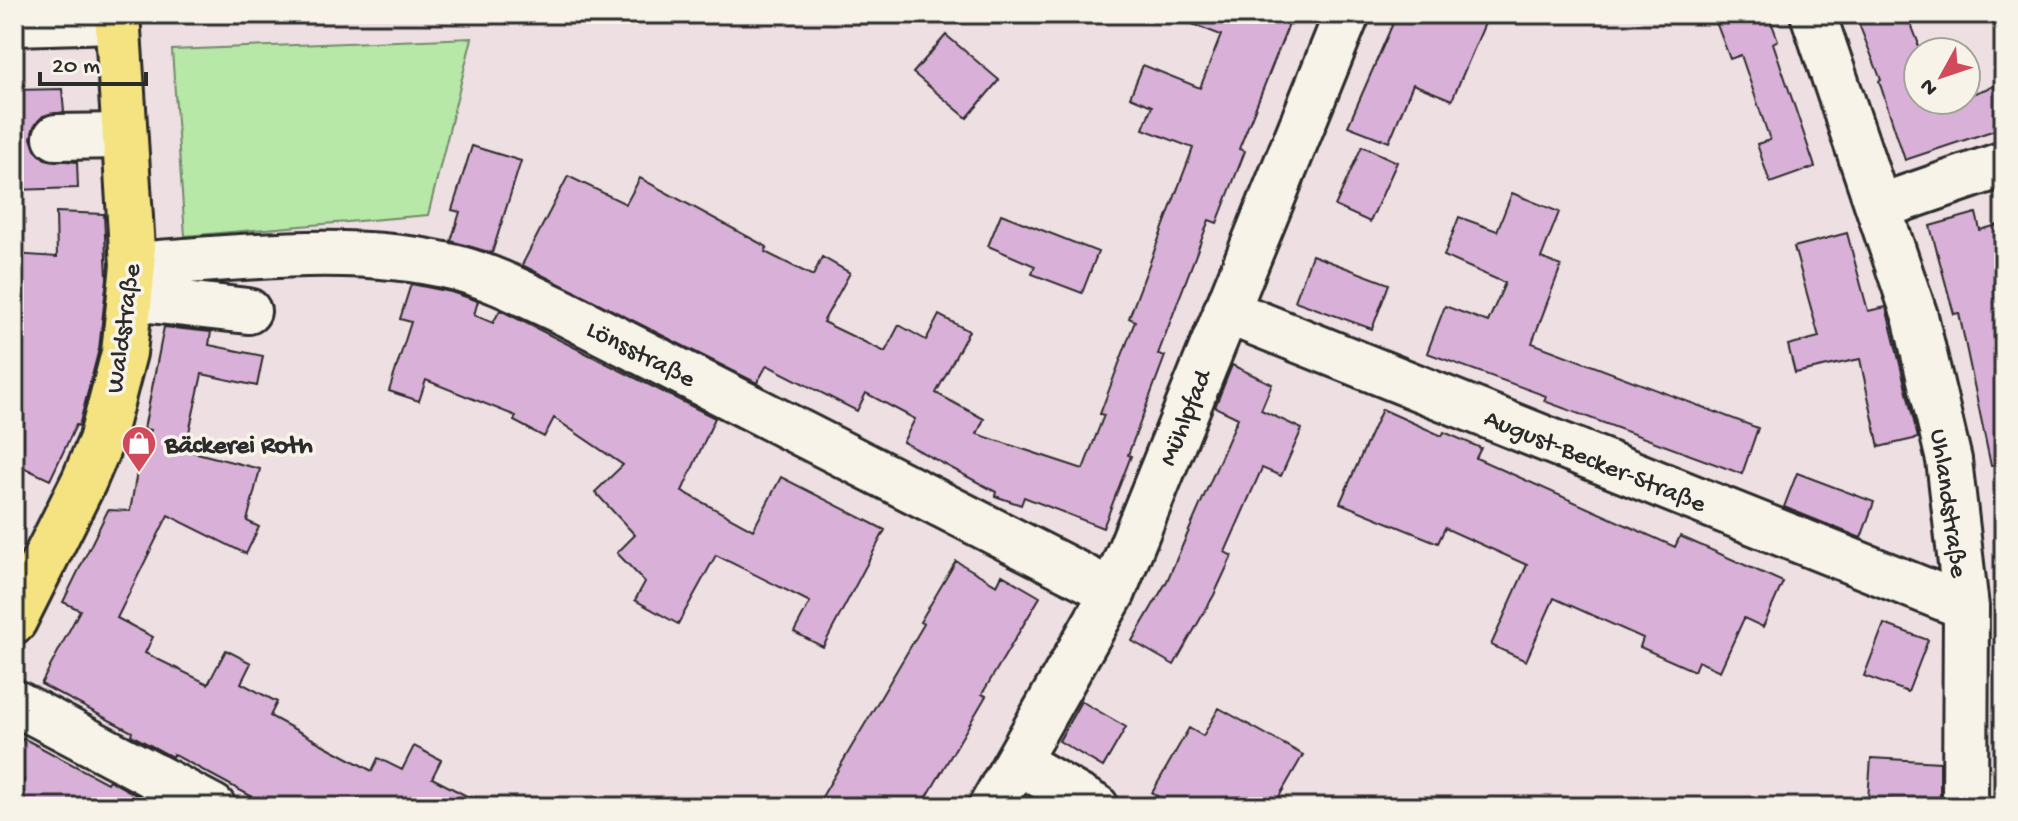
<svg xmlns="http://www.w3.org/2000/svg" width="2018" height="821" font-family="'Gochi Hand',sans-serif">
<rect width="100%" height="100%" fill="#eedfe3"/>
<filter id="ink" filterUnits="userSpaceOnUse"><feTurbulence type="fractalNoise" baseFrequency=".0125" numOctaves="2"/><feDisplacementMap in="SourceGraphic" scale="16" xChannelSelector="R" yChannelSelector="G"/><feConvolveMatrix kernelMatrix="1 2 1 2 8 2 1 2 1" color-interpolation-filters="sRGB"/></filter>
<g filter="url(#ink)">
<path fill="#b8e8a8" stroke="#728a6a" stroke-width="2" d="M472 38 428 215 185 236 172 50Z"/>
<path fill="#d9b1d8" stroke="#2b2b2b" stroke-width="2" d="M1172 14H1293L1239 149 1245 151 1217 223 1209 220 1158 354 1165 356 1128 455 1131 456 1103 528 1024 497 1021 505 995 496 996 492 903 442 915 419 866 393 857 411 767 365 757 383 522 265 568 176 626 204 640 178 767 247 765 252 813 276 822 257 850 273 823 322 885 352 899 325 926 340 939 315 969 331 936 393 984 419 977 434 1083 469 1104 415 1100 414 1135 321 1129 318 1193 148 1143 129 1152 106 1130 97 1143 65 1200 88 1221 35 1172 16Z
M1397 14H1469L1486 21 1452 100 1413 84 1389 142 1348 126Z
M1713 14H1768L1778 40 1773 43 1815 167 1770 183 1757 144 1770 140 1741 55 1730 59Z
M1855 14H1907L1918 42V100H1966V96L1997 85 2004 105V127L1905 160 1879 81 1881 80Z
M946 35 999 80 967 118 913 73Z
M62 89 64 112 43 116 34 126 31 138 35 150 45 159 77 162 78 188 14 190V90Z
M472 146 521 161 492 253 451 241 460 212 452 210Z
M1362 146 1397 162 1370 222 1335 206Z
M1512 193 1559 212 1541 258 1561 266 1532 343 1758 428 1742 474 1544 401 1546 396 1427 353 1445 306 1488 322 1505 283 1444 256 1459 217 1497 231Z
M56 212 104 214 107 278 99 349 79 426 76 425 50 480 14 463V254L57 257Z
M1976 213 1980 230 2004 223V465L1991 466 1959 313 1954 314 1930 226Z
M1001 214 1098 252 1082 293 1032 274 1035 266 988 246Z
M1847 233 1868 311 1886 307 1918 438 1879 447 1860 359 1795 373 1788 345 1819 337 1794 247Z
M1312 255 1389 284 1372 329 1295 301Z
M411 284 451 292 478 301 474 315 493 323 500 310 502 311 715 418 682 491 753 530 781 477 885 530 823 647 794 632 810 602 716 555 678 624 635 600 645 582 617 553 635 535 595 492 623 465 554 418 544 437 514 421 516 416 426 380 419 401 389 391 411 322 400 319Z
M164 327 211 332 209 345 263 356 257 386 202 374 185 450 260 469 247 521 259 527 246 554 168 515 117 618 153 637 145 653 208 684 226 650 251 663 241 683 277 702 270 716 372 771 378 758 402 770 414 746 441 760 432 778 488 807H271L173 754 172 757 131 735 132 732 41 684 80 610 63 602 108 510 130 511 141 450 151 430 144 429Z
M1232 365 1272 384 1261 410 1302 429 1281 476 1262 468 1225 552 1232 556 1214 595 1174 665 1132 641 1167 581 1238 418 1215 407Z
M1382 409 1442 436 1444 432 1481 448 1476 458 1675 547 1680 536 1783 582 1763 627 1744 618 1720 671 1698 661 1694 671 1640 647 1643 638 1554 598 1526 661 1491 645 1527 565 1445 528 1438 543 1340 503Z
M1797 473 1874 502 1861 538 1784 507Z
M956 561 997 585 1002 575 1040 597 982 694 986 696 921 807H816L924 624 920 622Z
M1884 624 1928 640 1908 692 1864 676Z
M1081 701 1126 727 1103 767 1059 741Z
M1219 708 1303 755 1273 807H1176L1152 793 1189 728 1203 736Z
M23 738 107 783 109 780 149 802 148 804 153 807H14V799L24 780 14 775V755Z
M1871 758 1940 762V802L1868 799Z"/>
<g fill="none" stroke-linecap="round" stroke-linejoin="round">
<g stroke="#2b2b2b" stroke-width="50">
<path id="minor" d="M1813 14 1915 316 1949 460 1966 607 1965 807
M14 23 117 20
M56 137 124 136
M1879 207 2004 164
M133 265C238 258 355 242 457 268 495 278 530 297 565 313L1113 592
M131 298 248 311
M1226 311 1966 607
M14 702 213 807
M1018 762 1096 807
M991 807 1113 592 1347 14"/>
</g>
<g stroke="#2b2b2b" stroke-width="50">
<path id="major" d="M14 621 84 481 101 441 124 353 133 265 117 14"/>
</g>
<use href="#minor" stroke="#f7f3e8" stroke-width="44"/>
<use href="#major" stroke="#f5e382" stroke-width="44"/>
</g>
</g>
<defs>
<g id="shop-pin" transform="scale(1.8)"><path d="M0 17L-7.5 6A9.5 9.5 0 1 1 7.5 6Z" fill="#d1495b" stroke="#f7f3e8"/><path d="M-5-2.5h2.3a2.7 3.5 0 0 1 5.4 0H5L5.5 6h-11ZM-1.5-2.5h3a1.5 2.3 0 0 0-3 0Z" fill="#fff"/></g>
</defs>
<g fill-rule="evenodd">
<use href="#shop-pin" x="139" y="443"/>
</g>
<g text-anchor="middle" stroke-width="7" stroke-linejoin="round" paint-order="stroke">
<g font-size="26" fill="#2b2b2b" stroke="#f7f3e8">
<text transform="translate(121 328) rotate(-82)" y="9">Waldstraße</text>
<text transform="translate(642 352) rotate(27)" y="9">Lönsstraße</text>
<text transform="translate(1183 417) rotate(-68)" y="9">Mühlpfad</text>
<text transform="translate(1596 459) rotate(22)" y="9">August-Becker-Straße</text>
<text transform="translate(1951 503) rotate(82)" y="9">Uhlandstraße</text>
</g>
<g font-size="26" font-weight="bold" fill="#2b2b2b" stroke="#f7f3e8" text-anchor="start">
<text x="165" y="452">Bäckerei Roth</text>
</g>
</g>
<rect width="2018" height="821" fill="none" stroke="#f7f3e8" stroke-width="48"/>
<rect x="24" y="24" width="1970" height="773" fill="none" stroke="#2b2b2b" stroke-width="3" filter="url(#ink)"/>
<g transform="translate(1942 76) rotate(230)"><circle r="38" fill="#f7f3e8" stroke="#a5a39c" stroke-width="2"/>
<path d="M0-6L14 30L0 20L-14 30Z" fill="#d1495b"/>
<text y="-12" font-size="22" font-weight="bold" text-anchor="middle" fill="#2b2b2b">N</text>
</g>
<path d="M40 72v12h106v-12" fill="none" stroke="#2b2b2b" stroke-width="4"/>
<text x="52" y="72" font-size="24" fill="#2b2b2b" stroke="#f7f3e8" stroke-width="6" paint-order="stroke">20 m</text>
</svg>
